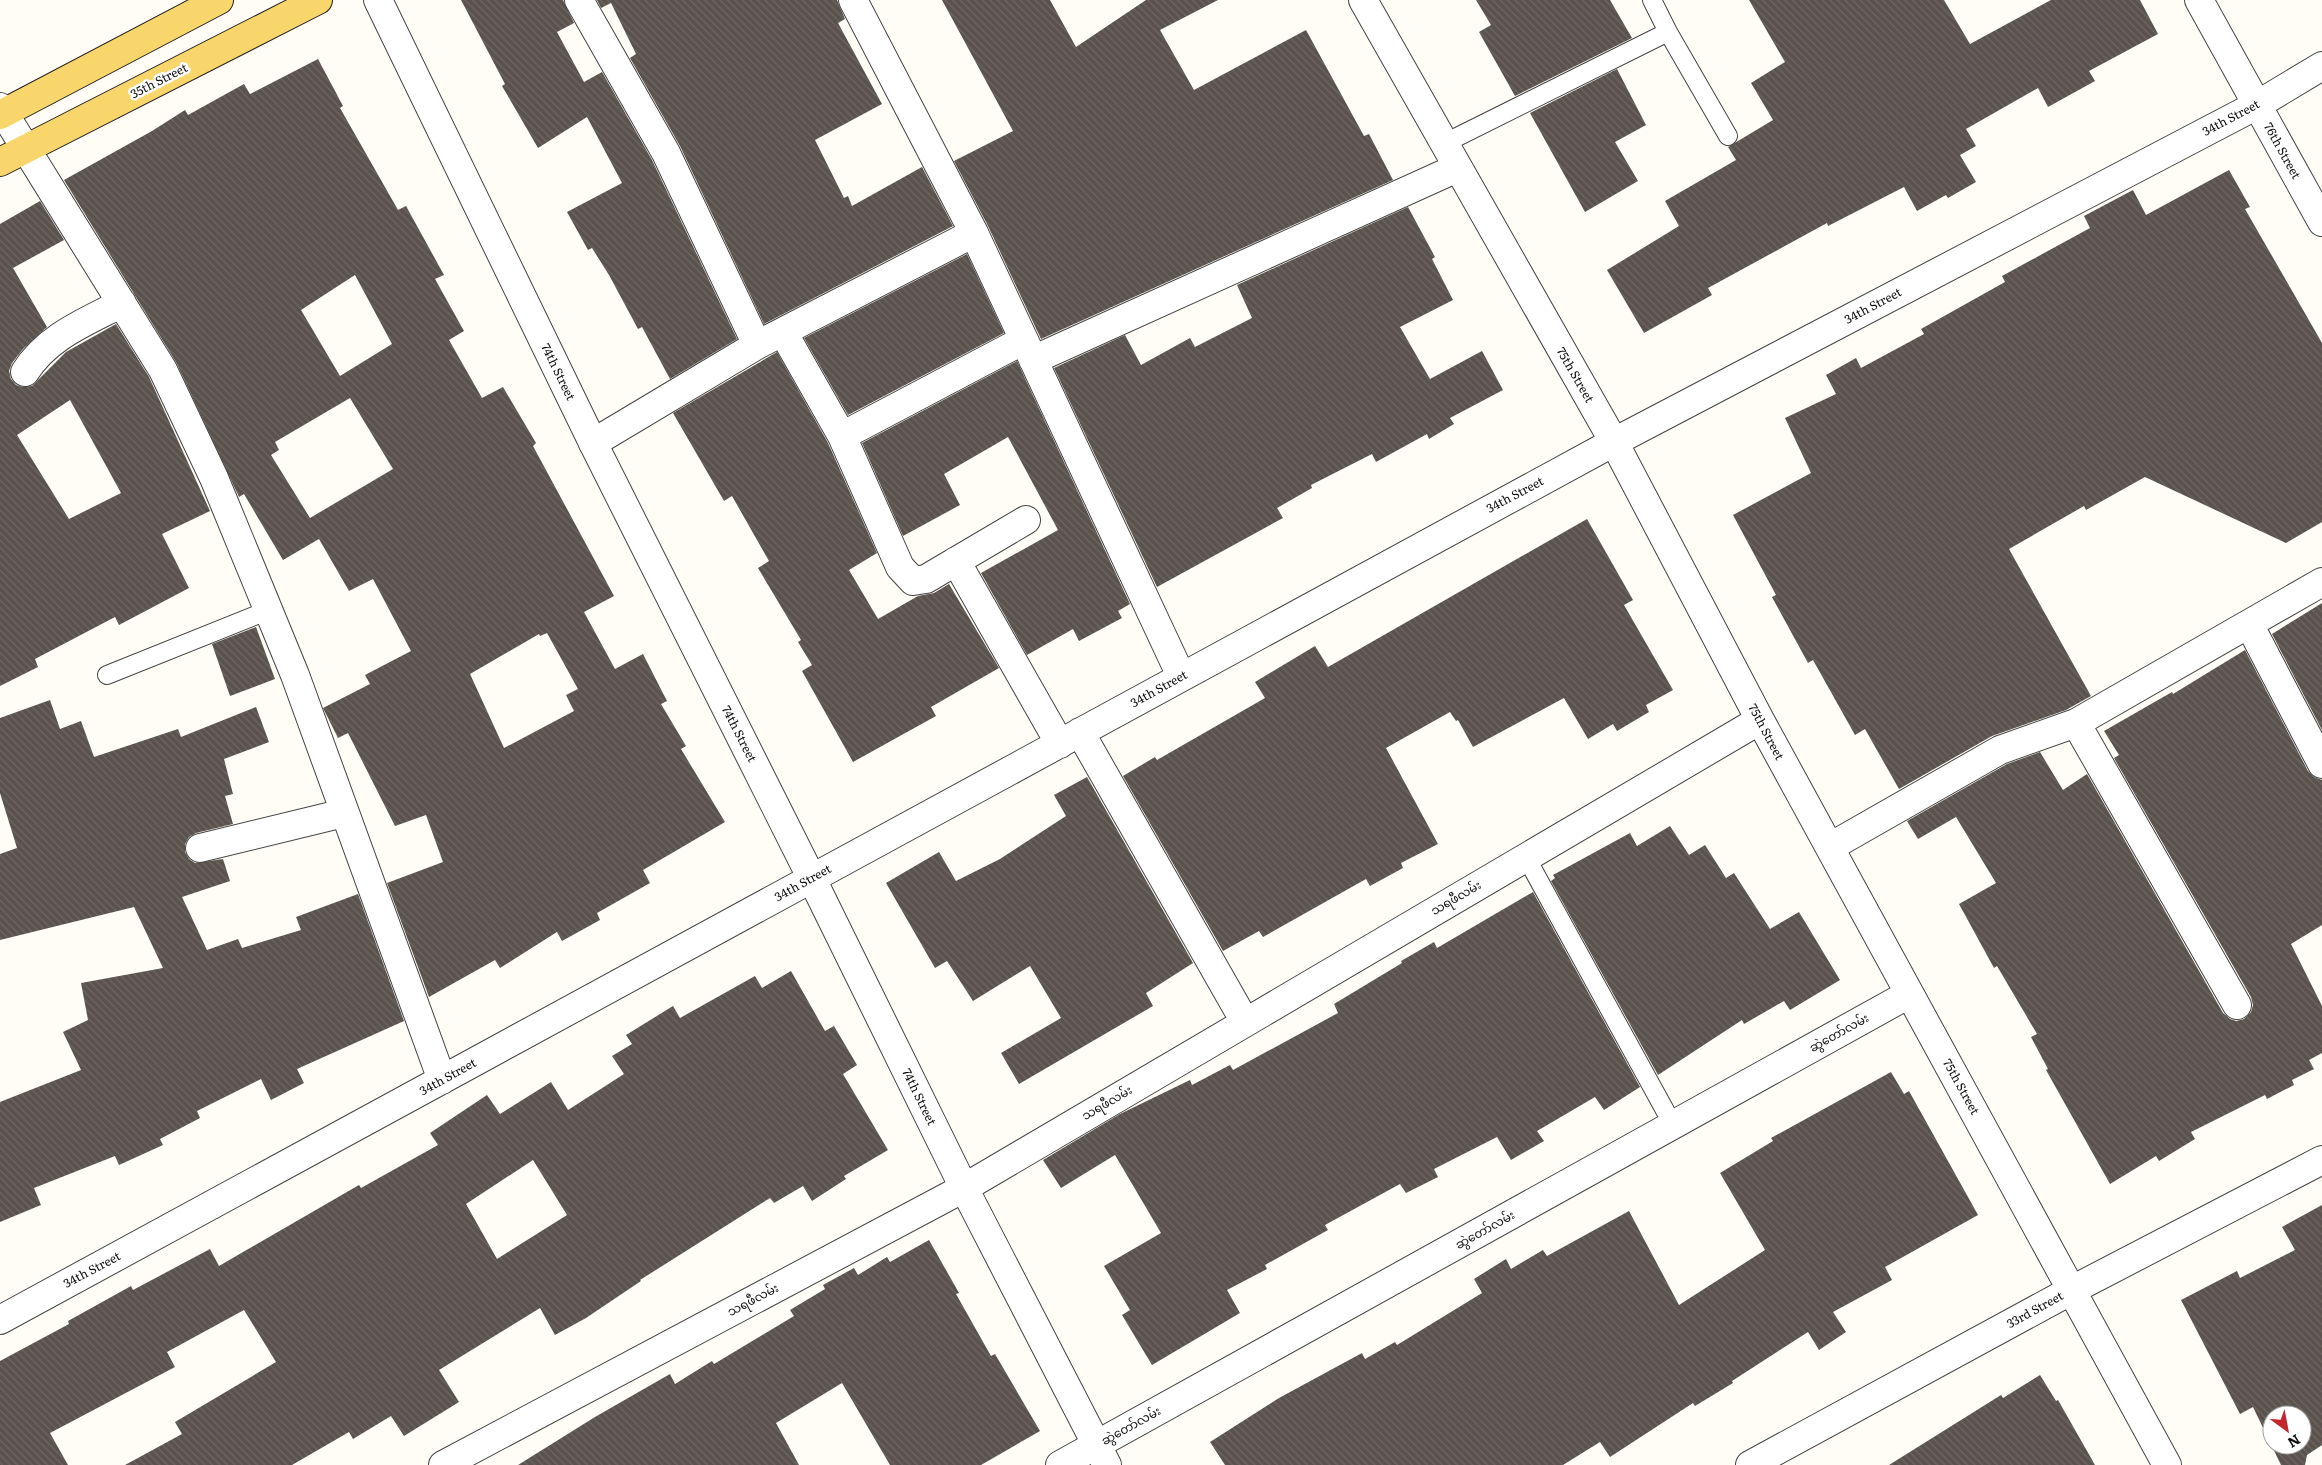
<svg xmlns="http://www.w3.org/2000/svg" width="2322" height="1465" font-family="Literata,'Noto Sans Myanmar',serif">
<defs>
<pattern id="building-back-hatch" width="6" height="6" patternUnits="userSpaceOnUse" patternTransform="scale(1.25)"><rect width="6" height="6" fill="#5a524d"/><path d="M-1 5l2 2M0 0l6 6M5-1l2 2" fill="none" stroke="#6d6662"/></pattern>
</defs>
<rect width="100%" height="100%" fill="#fffdf5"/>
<path fill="url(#building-back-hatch)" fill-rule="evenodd" d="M461 0H563L574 23 557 32 584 82 602 72 652 160 737 339 670 379 642 327 638 329 609 275 592 248 588 250 567 212 622 183 587 117 538 148 502 86 505 84Z
M597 0H837L845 19 838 23 882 104 815 140 844 198 848 196 852 206 922 167 953 226 764 324 680 146 630 58 636 54 611 3 601 8Z
M942 0H1050L1076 47 1146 0H1218L1160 30 1194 90 1306 30 1364 136 1369 134 1393 180 1041 339 988 226 954 161 1013 131Z
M1476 0H1610L1632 38 1515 96 1479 32 1491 25Z
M1749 0H1944L1970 44 2051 0H2140L2158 34 2089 71 2095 81 2048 107 2038 88 1966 129 1976 146 1960 155 1976 182 1948 198 1946 195 1917 211 1904 187 1828 226 1827 223 1708 288 1712 295 1644 333 1607 270 1679 226 1665 201 1736 160 1728 147 1773 120 1751 83 1785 62Z
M318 59 343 106 340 108 398 210 406 206 444 275 435 279 464 331 449 340 482 398 503 387 536 443 533 446 614 596 584 612 615 669 643 654 667 701 661 704 686 746 681 749 725 822 643 870 650 883 597 913 600 920 562 941 557 932 500 968 495 960 429 997 387 883 443 862 426 815 395 826 348 733 338 738 323 708 370 684 365 675 411 651 373 579 349 591 319 539 283 560 244 494 239 497 176 362 64 180 152 131 185 110 188 115 244 84 250 94ZM355 275 392 344 340 376 301 310ZM350 398 393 469 310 518 271 455 279 450 275 442ZM547 633 578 689 566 695 574 711 504 748 470 674 539 634 540 636Z
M1617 69 1646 125 1615 142 1638 181 1585 212 1530 113Z
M2229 170 2250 207 2245 209 2322 343V522L2286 543 2145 477 2086 510 2084 506 2009 549 2091 696 2066 710 1992 736 1899 789 1865 729 1855 735 1813 660 1808 663 1772 597 1776 595 1733 515 1811 473 1785 418 1836 394 1826 375 1856 358 1861 368 1924 334 1921 329 2005 282 2002 276 2090 228 2084 216 2133 190 2146 215Z
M40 201 64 240 13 268 47 327 23 349 12 363 9 371 11 379 16 385 23 387 32 386 66 352 116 324 149 377 210 511 162 534 189 588 119 625 115 617 35 659 38 667 0 686V224ZM70 400 121 493 69 519 17 435Z
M1408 207 1435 257 1432 259 1453 300 1400 327 1430 379 1482 351 1503 390 1450 418 1454 424 1429 439 1427 434 1376 462 1372 454 1311 485 1312 488 1277 508 1283 518 1157 587 1054 368 1125 335 1141 365 1190 338 1195 347 1252 318 1237 285Z
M967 254 1004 333 848 415 804 338Z
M777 352 828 443 877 553 849 570 878 619 918 596 934 593 949 584 999 668 931 707 936 716 853 762 802 671 812 665 798 642 801 640 758 568 769 561 732 496 724 501 673 413Z
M1017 361 1130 604 1118 611 1122 618 1079 641 1073 629 1027 655 981 573 1058 530 1008 437 944 474 960 505 903 536 862 443Z
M1587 519 1633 600 1624 605 1673 690 1646 705 1649 712 1617 731 1613 724 1588 739 1564 698 1473 747 1458 720 1456 721 1450 712 1386 748 1438 844 1401 863 1403 868 1370 886 1366 879 1263 937 1259 931 1223 951 1123 776 1155 757 1157 760 1265 698 1255 682 1315 646 1328 667Z
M2322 603V730L2272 634Z
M256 627 275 679 230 696 212 644Z
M2245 650 2308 771 2314 777 2322 780V925L2291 944 2322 1006V1053L2309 1060 2314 1069 2292 1080 2294 1085 2267 1099 2265 1095 2191 1132 2195 1139 2159 1161 2156 1156 2110 1184 2046 1070 2048 1069 2031 1037 2037 1034 1997 966 1994 968 1959 904 1996 883 1956 817 1918 839 1907 821 2007 764 2040 752 2063 790 2087 774 2223 1013 2230 1019 2236 1021 2244 1019 2251 1012 2253 1005 2251 997 2114 758 2119 755 2104 731 2172 692 2173 694Z
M50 700 60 729 81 721 94 757 178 729 181 737 256 707 269 742 224 759 233 794 225 796 233 824 196 833 189 837 185 844V852L189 859 195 863 223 859 230 881 182 897 207 950 238 939 242 948 301 930 296 917 358 894 404 1021 297 1069 304 1083 271 1100 261 1079 197 1111 200 1118 160 1139 163 1145 119 1165 115 1156 34 1188 41 1205 0 1222V1102L81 1070 63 1032 88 1020 81 983 163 968 134 907 0 940V854L17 848 0 793V718Z
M1087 777 1193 963 1146 993 1153 1006 1019 1084 1001 1053 1061 1018 1030 966 973 1001 947 961 935 968 886 883 939 852 956 881 1000 859 1066 816 1054 795Z
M1670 826 1689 855 1705 845 1726 878 1734 873 1770 929 1799 912 1840 980 1790 1010 1784 1001 1744 1024 1742 1020 1658 1075 1551 881 1555 878 1553 875 1630 833 1637 846Z
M1533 892 1640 1087 1604 1110 1595 1097 1537 1131 1544 1141 1511 1160 1497 1137 1434 1169 1438 1177 1406 1193 1400 1184 1325 1225 1328 1230 1265 1265 1267 1269 1227 1290 1240 1313 1152 1365 1122 1315 1130 1310 1104 1266 1161 1233 1115 1155 1061 1188 1043 1160 1120 1114 1190 1080 1192 1085 1230 1065 1233 1070 1338 1013 1334 1004 1402 963 1401 961 1434 942 1437 948Z
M791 971 825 1031 834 1026 857 1065 843 1074 888 1150 844 1176 846 1179 812 1201 803 1186 774 1203 770 1198 640 1280 641 1281 586 1318 555 1335 540 1308 439 1370 459 1402 404 1436 391 1416 353 1439 349 1432 292 1465H125L182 1434 175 1422 276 1362 244 1310 167 1352 175 1367 50 1433 68 1465H0V1361L69 1324 68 1321 131 1286 133 1290 210 1249 219 1266 359 1185 361 1188 438 1145 430 1133 487 1095 500 1114 551 1082 568 1110 624 1074 612 1056 632 1044 626 1035 673 1006 680 1018 755 976 762 988ZM533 1160 567 1215 497 1259 466 1204Z
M1891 1072 1904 1094 1909 1091 1978 1215 1885 1267 1892 1280 1833 1312 1846 1332 1819 1350 1808 1332 1732 1381 1733 1383 1695 1406 1693 1403 1610 1457 1600 1442 1563 1465H1225L1210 1442 1279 1398 1362 1353 1365 1359 1395 1342 1397 1345 1482 1293 1474 1279 1506 1259 1511 1269 1543 1250 1547 1256 1629 1211 1679 1305 1765 1250 1720 1173 1773 1141 1771 1138Z
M2322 1205V1445L2307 1455 2305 1465H2281L2253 1407 2240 1414 2181 1300 2237 1271 2240 1278 2295 1250 2282 1227ZM2272 1415H2302V1445H2272Z
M929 1240 959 1293 956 1294 991 1356 995 1354 1040 1431 981 1465H890L842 1383 776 1423 799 1465H518L595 1417 670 1374 675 1384 712 1361 714 1364 794 1316 790 1310 825 1289 823 1285 854 1268 858 1275 887 1257 890 1262Z
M2040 1375 2056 1401 2058 1400 2095 1465H1889L2001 1395 2003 1398Z"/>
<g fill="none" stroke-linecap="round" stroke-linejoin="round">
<g stroke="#444" stroke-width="20">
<path id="service" d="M1652 0 1668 32
M1443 144 1668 32 1728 136
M107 675 269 610
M1526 857 1673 1125"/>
</g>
<g stroke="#444" stroke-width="30">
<path id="minor" d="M579 0 666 153 757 345
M853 0 974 233 1181 676
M1363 0 1614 442 1760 720 2167 1465
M2199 0 2322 222
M0 107 163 370 214 478 295 675 442 1080
M783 332 842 436 900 567 913 581 926 579 1026 520
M1033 360 1457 168
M25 372C48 336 86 322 122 303
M842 436 1024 340
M593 443 757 345 974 233
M956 561 1060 744
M2249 624 2322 764
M2076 723 2237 1005
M1080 732 1245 1022
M1830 847 2000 750 2076 723 2322 582
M200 848 344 813
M0 1320 1614 442 2257 105 2322 66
M443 1465 964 1188 1760 720
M1060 1465 1909 994
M1750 1465 2072 1290 2322 1160"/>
</g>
<g stroke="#444" stroke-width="30">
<path id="tertiary" d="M378 0 593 443 812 879 964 1188 1107 1465"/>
</g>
<g stroke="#222" stroke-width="30">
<path id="primary" d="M0 115 219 0
M0 162 318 0"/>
</g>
<use href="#service" stroke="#fff" stroke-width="18"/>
<use href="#minor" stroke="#fff" stroke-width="28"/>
<use href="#tertiary" stroke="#fff" stroke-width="28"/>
<use href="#primary" stroke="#f9d66b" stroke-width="28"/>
</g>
<g text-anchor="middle" stroke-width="5" stroke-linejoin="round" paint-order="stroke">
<g font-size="12" fill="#111" stroke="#fff">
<text transform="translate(159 81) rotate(-27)" y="4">35th Street</text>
<text transform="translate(2231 118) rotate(-28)" y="4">34th Street</text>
<text transform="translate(2282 151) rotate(61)" y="4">76th Street</text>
<text transform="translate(1873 306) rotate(-28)" y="4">34th Street</text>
<text transform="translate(558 372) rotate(64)" y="4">74th Street</text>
<text transform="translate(1575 375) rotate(60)" y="4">75th Street</text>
<text transform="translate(1515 495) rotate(-28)" y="4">34th Street</text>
<text transform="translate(1159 689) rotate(-29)" y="4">34th Street</text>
<text transform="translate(1766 732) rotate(62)" y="4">75th Street</text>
<text transform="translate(739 734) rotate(63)" y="4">74th Street</text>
<text transform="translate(803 883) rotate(-29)" y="4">34th Street</text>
<text transform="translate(1456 898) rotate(-30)" y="4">သရဖီလမ်း</text>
<text transform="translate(1839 1033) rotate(-29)" y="4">ဆွဲတော်လမ်း</text>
<text transform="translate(448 1077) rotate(-29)" y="4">34th Street</text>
<text transform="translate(1961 1087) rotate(61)" y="4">75th Street</text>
<text transform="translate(919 1097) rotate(64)" y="4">74th Street</text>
<text transform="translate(1107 1103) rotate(-30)" y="4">သရဖီလမ်း</text>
<text transform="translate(1485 1230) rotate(-29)" y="4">ဆွဲတော်လမ်း</text>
<text transform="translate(92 1270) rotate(-28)" y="4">34th Street</text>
<text transform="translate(753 1300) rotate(-28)" y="4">သရဖီလမ်း</text>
<text transform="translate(2035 1310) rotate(-29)" y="4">33rd Street</text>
<text transform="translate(1131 1426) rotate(-29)" y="4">ဆွဲတော်လမ်း</text>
</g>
</g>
<g transform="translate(2287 1430) rotate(148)"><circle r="24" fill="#ffffff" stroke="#a0a0a0"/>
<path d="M0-4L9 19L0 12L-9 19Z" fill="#c4262e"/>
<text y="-8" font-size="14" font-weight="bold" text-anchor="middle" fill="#111111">N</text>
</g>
</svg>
